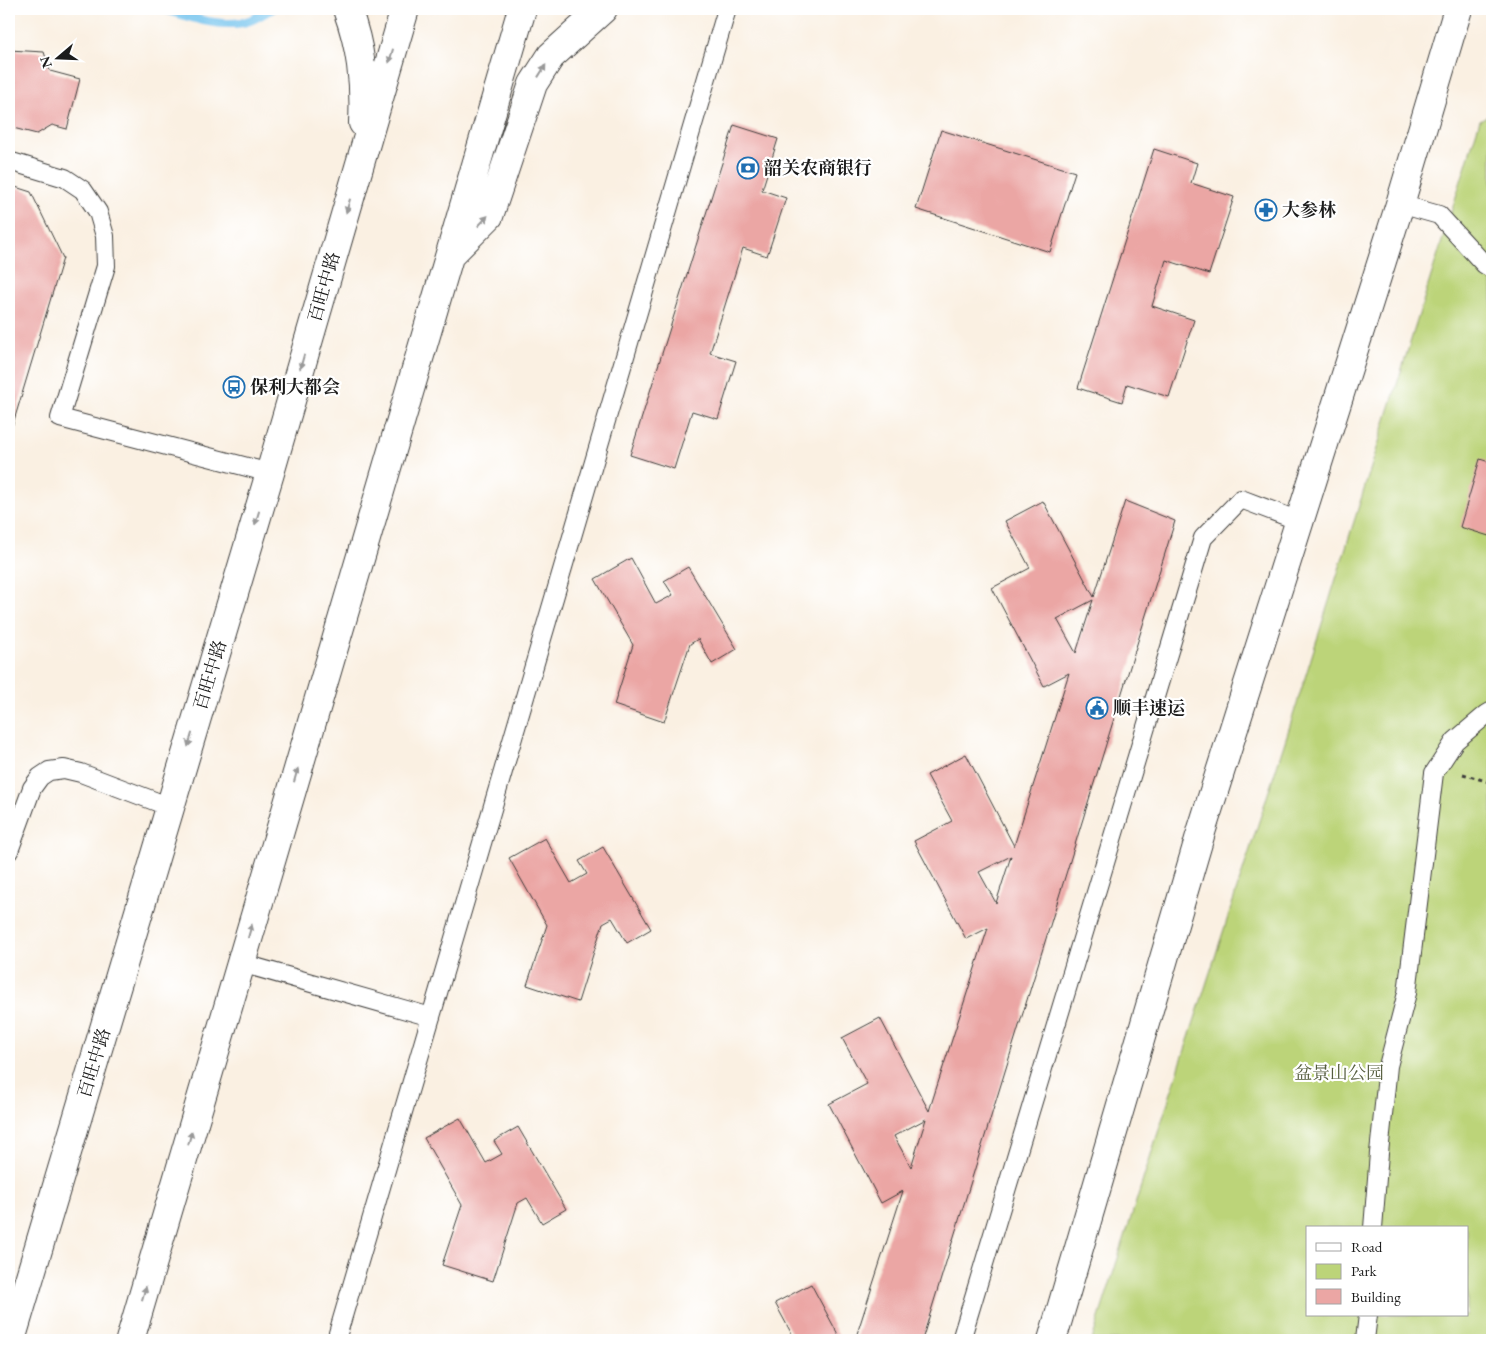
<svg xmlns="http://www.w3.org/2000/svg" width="1501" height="1349" font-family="'EB Garamond','Noto Serif SC',serif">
<rect width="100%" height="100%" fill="#fff"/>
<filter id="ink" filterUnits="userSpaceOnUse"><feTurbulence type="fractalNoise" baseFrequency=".02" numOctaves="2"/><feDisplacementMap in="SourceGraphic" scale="10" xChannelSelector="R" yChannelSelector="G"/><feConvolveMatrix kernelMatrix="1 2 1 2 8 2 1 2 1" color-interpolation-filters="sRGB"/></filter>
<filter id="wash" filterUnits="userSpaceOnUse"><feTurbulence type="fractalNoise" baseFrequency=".0096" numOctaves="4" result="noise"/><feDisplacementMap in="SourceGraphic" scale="20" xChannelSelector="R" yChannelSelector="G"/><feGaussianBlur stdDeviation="1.12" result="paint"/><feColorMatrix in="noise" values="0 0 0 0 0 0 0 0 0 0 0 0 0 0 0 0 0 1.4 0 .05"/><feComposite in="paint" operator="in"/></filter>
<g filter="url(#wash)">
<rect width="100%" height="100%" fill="#faf0e2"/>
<path fill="#bcd479" stroke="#6c784a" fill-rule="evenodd" d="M1492 113V1340H1092L1155 1142 1287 735 1480 120ZM1307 1228H1467V1315H1307Z"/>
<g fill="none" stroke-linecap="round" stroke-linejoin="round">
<path stroke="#71c2ed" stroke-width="9" d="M164 9C189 17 225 30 251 20 258 17 265 12 272 9"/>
</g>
<g id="blocks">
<path fill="#eba6a4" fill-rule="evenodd" d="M9 50 44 52 50 71 80 79 67 129 52 125 37 134 9 127Z
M734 125 778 139 762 190 786 198 767 256 743 248 710 353 736 361 718 419 692 411 674 469 630 455Z
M941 130 1075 172 1050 252 916 209Z
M1154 149 1197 163 1191 183 1234 197 1209 274 1166 260 1152 306 1194 320 1169 397 1127 384 1122 402 1078 388Z
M9 185 31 192 63 258 9 437Z
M1480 459 1492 463V537L1460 527Z
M1043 501 1094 597 1125 501 1175 521 922 1340H855L903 1191 881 1203 829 1104 867 1084 842 1038 880 1018 929 1111 988 928 966 939 914 841 952 821 927 775 966 754 1014 846 1069 673 1044 686 992 588 1030 568 1005 521ZM1093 600 1076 653 1057 619ZM1011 856 996 903 979 872ZM926 1119 911 1167 894 1136Z
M631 558 656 604 673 595 664 581 688 567 737 649 712 664 698 639 690 644 664 722 614 705 633 645 595 579Z
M545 838 571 883 587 874 579 861 603 847 651 929 627 943 612 918 603 923 578 1002 527 985 547 925 509 858Z
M460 1118 486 1163 502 1154 494 1141 518 1127 566 1209 542 1223 527 1198 518 1203 493 1281 442 1265 462 1205 424 1138Z
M811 1284 841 1340H795L775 1303Z"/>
</g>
</g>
<g filter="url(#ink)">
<use href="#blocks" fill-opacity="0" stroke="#3d3c3a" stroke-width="1"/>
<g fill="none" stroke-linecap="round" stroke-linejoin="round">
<g stroke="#3d3c3a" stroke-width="20">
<path id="service" d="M9 161 65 178 83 190 98 212 105 236 106 266 60 418 270 473
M1400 204 1439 215 1484 264 1492 269
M9 851 32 788 40 777 49 771 64 769 81 773 170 807
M241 963 431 1017
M1373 1228 1379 1153 1388 1066 1407 993 1434 773 1455 741 1487 714 1492 711
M336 1340 727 9
M961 1340 1203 538 1241 499 1299 521
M1365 1340 1368 1315"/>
</g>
<g stroke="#3d3c3a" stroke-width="30">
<path id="minor" d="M1052 1340 1202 829 1400 204 1458 9"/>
</g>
<g stroke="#3d3c3a" stroke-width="30">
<path id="primary" d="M347 9C361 47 365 82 363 123
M452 253 489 216 533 84 551 56 603 9
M11 1340 270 473 405 9
M130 1340 522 9"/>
</g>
<path stroke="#3d3c3a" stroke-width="3" stroke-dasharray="4 4" stroke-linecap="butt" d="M1463 774 1492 783"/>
<use href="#service" stroke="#fff" stroke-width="18"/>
<use href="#minor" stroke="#fff" stroke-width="28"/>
<use href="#primary" stroke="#fff" stroke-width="28"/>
</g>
<defs><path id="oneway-solid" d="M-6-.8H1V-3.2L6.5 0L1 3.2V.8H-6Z" transform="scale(1.25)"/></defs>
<g fill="#999">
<use href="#oneway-solid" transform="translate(391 56) rotate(106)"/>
<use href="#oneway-solid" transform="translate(542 71) rotate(-58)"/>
<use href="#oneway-solid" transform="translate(348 206) rotate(106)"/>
<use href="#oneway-solid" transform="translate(483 221) rotate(-47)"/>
<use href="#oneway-solid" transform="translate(302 362) rotate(106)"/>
<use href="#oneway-solid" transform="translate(257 518) rotate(107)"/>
<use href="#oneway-solid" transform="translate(190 740) rotate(107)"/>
<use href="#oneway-solid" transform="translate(296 775) rotate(-74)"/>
<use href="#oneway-solid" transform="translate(250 931) rotate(-74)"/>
<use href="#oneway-solid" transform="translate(190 1138) rotate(-74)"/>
<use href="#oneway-solid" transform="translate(144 1293) rotate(-74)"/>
</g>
</g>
<defs>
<g id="bank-ring" transform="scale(1.125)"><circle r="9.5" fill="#fff" stroke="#1f6fb2" stroke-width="1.5"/><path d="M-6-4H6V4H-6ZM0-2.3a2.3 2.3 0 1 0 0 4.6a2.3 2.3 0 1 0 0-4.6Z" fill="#1f6fb2"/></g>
<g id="pharmacy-ring" transform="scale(1.125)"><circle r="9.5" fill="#fff" stroke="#1f6fb2" stroke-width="1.5"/><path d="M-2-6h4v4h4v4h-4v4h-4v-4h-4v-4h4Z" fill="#1f6fb2"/></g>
<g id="bus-ring" transform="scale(1.125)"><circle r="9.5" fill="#fff" stroke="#1f6fb2" stroke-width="1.5"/><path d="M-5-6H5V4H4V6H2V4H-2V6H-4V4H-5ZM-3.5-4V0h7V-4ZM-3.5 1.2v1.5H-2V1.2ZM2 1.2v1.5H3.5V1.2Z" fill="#1f6fb2"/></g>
<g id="civic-ring" transform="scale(1.125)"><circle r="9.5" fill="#fff" stroke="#1f6fb2" stroke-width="1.5"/><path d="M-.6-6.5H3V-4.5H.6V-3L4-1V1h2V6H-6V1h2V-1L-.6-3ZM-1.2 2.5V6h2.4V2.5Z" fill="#1f6fb2"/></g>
</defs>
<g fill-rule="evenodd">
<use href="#bank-ring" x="748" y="168"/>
<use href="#pharmacy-ring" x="1266" y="210"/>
<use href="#bus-ring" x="234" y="387"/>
<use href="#civic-ring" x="1097" y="708"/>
</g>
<g text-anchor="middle" stroke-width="4.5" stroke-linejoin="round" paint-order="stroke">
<g font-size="18" font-weight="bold" fill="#1c1c1c" stroke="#fff" text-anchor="start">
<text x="764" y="174">韶关农商银行</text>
<text x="1282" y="216">大参林</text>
<text x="250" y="393">保利大都会</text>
<text x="1113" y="714">顺丰速运</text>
</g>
<g font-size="18" fill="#1c1c1c" stroke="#fff">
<text transform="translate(324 287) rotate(-74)" y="6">百旺中路</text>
<text transform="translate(210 675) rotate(-73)" y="6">百旺中路</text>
<text transform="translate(94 1063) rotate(-73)" y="6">百旺中路</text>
</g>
<g font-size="18" fill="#545c3d" stroke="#fff">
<text x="1339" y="1079">盆景山公园</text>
</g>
</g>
<rect width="1501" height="1349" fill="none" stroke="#fff" stroke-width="30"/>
<rect x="1306" y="1226" width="162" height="90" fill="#ffffff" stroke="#a4a4a4"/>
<rect x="1316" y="1243" width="25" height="8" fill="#ffffff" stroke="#a4a4a4"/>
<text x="1351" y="1252" font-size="15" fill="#1c1c1c">Road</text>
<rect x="1316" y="1264" width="25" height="15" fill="#bcd479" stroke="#a4a4a4"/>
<text x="1351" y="1276" font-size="15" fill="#1c1c1c">Park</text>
<rect x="1316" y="1289" width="25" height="15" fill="#eba6a4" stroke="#a4a4a4"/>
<text x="1351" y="1302" font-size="15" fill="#1c1c1c">Building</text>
<g transform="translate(58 58) rotate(251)" stroke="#ffffff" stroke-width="4" paint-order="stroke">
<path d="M0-4L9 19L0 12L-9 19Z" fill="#1c1c1c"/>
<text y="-8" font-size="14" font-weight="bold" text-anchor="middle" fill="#1c1c1c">N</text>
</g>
</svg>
